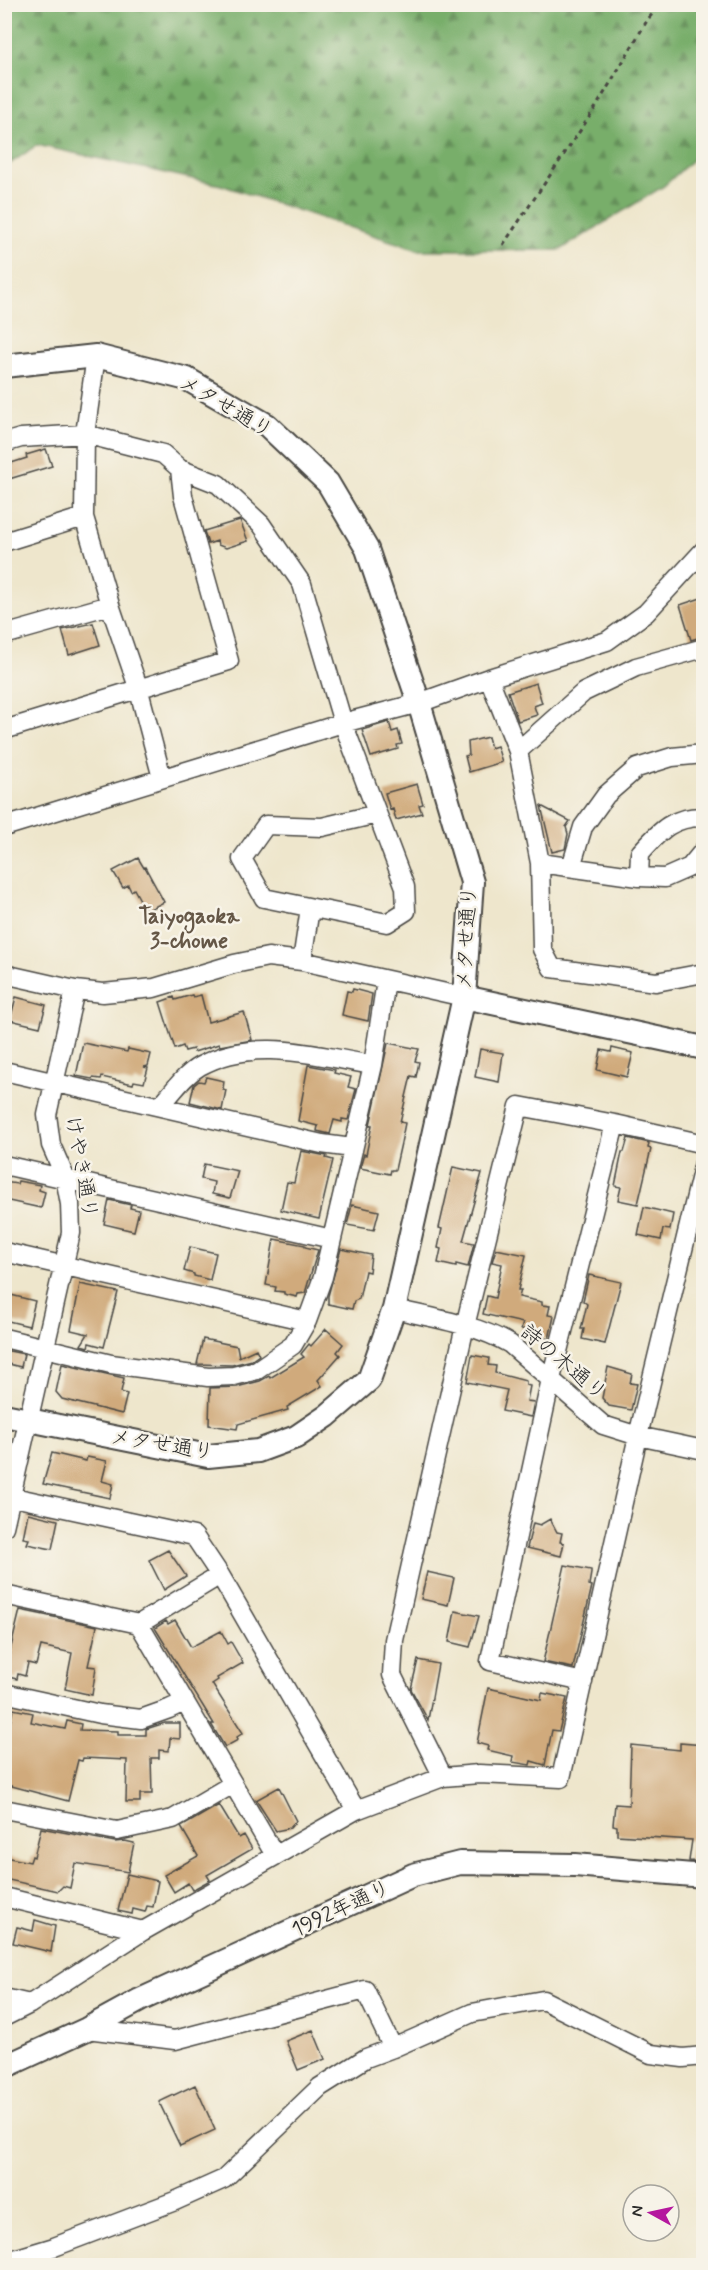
<svg xmlns="http://www.w3.org/2000/svg" width="708" height="2270" font-family="Mynerve,'Klee One',sans-serif">
<defs>
<pattern id="forest-firs" width="22" height="20" patternUnits="userSpaceOnUse" patternTransform="scale(1.5)"><rect width="22" height="20" fill="#78ae6b"/><path d="M5 1l3.5 6h-7zM16 11l3.5 6h-7z" fill="#638e58"/></pattern>
</defs>
<rect width="100%" height="100%" fill="#f7f3e8"/>
<filter id="ink" filterUnits="userSpaceOnUse"><feTurbulence type="fractalNoise" baseFrequency=".0167" numOctaves="2"/><feDisplacementMap in="SourceGraphic" scale="12" xChannelSelector="R" yChannelSelector="G"/><feConvolveMatrix kernelMatrix="1 2 1 2 8 2 1 2 1" color-interpolation-filters="sRGB"/></filter>
<filter id="wash" filterUnits="userSpaceOnUse"><feTurbulence type="fractalNoise" baseFrequency=".008" numOctaves="4" result="noise"/><feDisplacementMap in="SourceGraphic" scale="24" xChannelSelector="R" yChannelSelector="G"/><feGaussianBlur stdDeviation="1.35" result="paint"/><feColorMatrix in="noise" values="0 0 0 0 0 0 0 0 0 0 0 0 0 0 0 0 0 1.4 0 .05"/><feComposite in="paint" operator="in"/></filter>
<g filter="url(#wash)">
<rect width="100%" height="100%" fill="#eee6cc"/>
<path fill="url(#forest-firs)" stroke="#526c4b" stroke-width="1.5" d="M5 4 703 5V150L664 186 560 250H418L221 185 37 145 5 167Z"/>
<g id="blocks">
<path fill="#d0aa7c" d="M46 449 52 466 9 479 5 465 27 458 26 455Z
M240 520 248 541 226 548 218 545 217 541 208 544 204 531Z
M704 597V636L691 640 680 605Z
M93 623 100 645 69 655 62 630Z
M536 683 542 703 534 706 537 715 518 721 508 692Z
M389 722 392 732 398 730 402 744 397 745 398 749 371 757 362 730Z
M488 737 491 748 497 746 502 762 469 772 465 756 469 755 468 742Z
M417 784 423 804 419 805 422 813 396 820 393 809 390 810 385 793Z
M541 806 570 821 566 827 568 834 565 849 552 852Z
M138 858 144 868 145 867 164 902 146 911 134 889 131 891 128 885 123 888 113 871Z
M353 989 372 994 368 1021 342 1015 347 991 352 992Z
M192 995 193 997 201 995 208 1022 244 1012 252 1040 220 1046 219 1044 194 1052 193 1049 185 1051 183 1046 175 1049 160 1002 174 997 175 1000Z
M16 997 46 1005 40 1027 10 1020Z
M83 1043 127 1052 128 1049 151 1054 148 1066 144 1067 148 1068 144 1083 134 1081 133 1084 102 1077 101 1079 93 1078 92 1079 76 1076Z
M388 1043 419 1049 415 1061 419 1062 416 1077 411 1076 400 1122 405 1123 401 1143 395 1170H391L390 1174 360 1168 364 1154 366 1155 372 1125H370Z
M612 1048 633 1053 627 1077 597 1070 601 1050 611 1052Z
M480 1049 503 1053 499 1082 475 1077Z
M308 1065 335 1070 334 1073 351 1077 348 1087 356 1089 348 1120 342 1119V1122L334 1120 330 1134 317 1131 318 1126 298 1121Z
M206 1077 224 1081 223 1089 226 1090 222 1110 190 1102 194 1085 199 1081 204 1082Z
M628 1138 649 1143 648 1148 651 1149 638 1204 618 1200 621 1187 615 1186 622 1152H624Z
M301 1151 327 1156 326 1158 333 1160 319 1219 281 1210 287 1182 294 1183Z
M204 1164 238 1171 230 1198 212 1194 214 1182 201 1179Z
M453 1167 482 1173 463 1241 474 1243 468 1267 456 1264V1267L438 1263 441 1249 438 1248 442 1229 439 1228Z
M18 1181 40 1185 39 1190 45 1192 41 1208 4 1200V1182L17 1184Z
M109 1200 131 1205 130 1208 139 1210 134 1231 104 1224Z
M352 1205 379 1211 374 1230 347 1225Z
M644 1207 673 1214 670 1230 663 1229 661 1240 638 1235Z
M274 1239 305 1245V1247L318 1250 305 1293 298 1294 297 1297 284 1294V1292L275 1291 276 1287 266 1285Z
M190 1247 216 1253 210 1280 194 1276V1274L184 1271Z
M341 1249 371 1255 369 1272 365 1271 359 1299 354 1301 352 1309 328 1304V1296Z
M496 1249 526 1255 518 1290H521L519 1297 542 1302V1305L550 1306 548 1315 554 1316 549 1339 527 1335 528 1330 521 1329 523 1323 483 1314 487 1296 495 1298 502 1264 492 1262Z
M589 1275 621 1282 605 1344 582 1339 584 1329H581L587 1304 583 1301Z
M80 1284 118 1292 104 1347 89 1343 88 1347 81 1345 88 1334 71 1330Z
M7 1294 35 1301 29 1326 4 1320Z
M326 1329 343 1344 337 1352 340 1355 318 1380 322 1386 287 1407 288 1410 238 1424 237 1429 209 1425 210 1388 237 1387 260 1381 269 1376 270 1378 304 1357 301 1354 309 1344 311 1346Z
M203 1339 237 1346 239 1357 256 1349 259 1355 252 1360 232 1365 197 1364Z
M4 1350 24 1354 21 1367 4 1363Z
M472 1355 489 1358 488 1365 496 1366 495 1373 526 1381V1385L530 1386 527 1401 534 1402 531 1417 502 1411 507 1390 467 1382Z
M62 1364 124 1378 121 1392 127 1394 122 1414 62 1399 56 1392Z
M608 1367 632 1374 630 1383 637 1384 631 1410 609 1406 602 1398Z
M52 1453 86 1461 87 1457 107 1461 102 1481 113 1484 110 1498 43 1484Z
M28 1513 58 1520 52 1549 27 1544 29 1539 23 1538Z
M550 1519 557 1532 562 1533 560 1542 564 1543 561 1556 527 1548 533 1523 540 1525Z
M168 1550 186 1576 164 1590 149 1560Z
M565 1565 591 1570V1573L589 1585 592 1586 573 1668 543 1662Z
M427 1572 454 1578 448 1605 421 1599Z
M20 1610 97 1626 88 1666 96 1667 92 1695 65 1689 72 1653 41 1646 36 1665 28 1663 25 1676 18 1674 17 1679 4 1676Z
M455 1611 479 1616 470 1647 449 1642Z
M175 1620 191 1647 221 1631 228 1644 231 1642 243 1663 217 1678 218 1680 212 1684 243 1733 237 1737 238 1740 225 1747 211 1724H214L155 1628 166 1621 168 1624Z
M418 1660 438 1664 428 1720 411 1689Z
M488 1688 541 1700 542 1693 567 1698 559 1731 552 1730 545 1765 531 1761 530 1765 512 1762 513 1756 487 1750 488 1746 477 1743Z
M13 1709 33 1713 31 1722 65 1729 67 1721 81 1724 80 1730 118 1731V1735H146V1729L165 1723H180V1739L170 1738 169 1751 159 1750V1758H151L152 1794H140V1802H126L127 1760 83 1758 82 1761 78 1760 68 1801 4 1784V1750Z
M680 1743 704 1745V1862L689 1861 692 1840 617 1835V1826L613 1825 615 1804 629 1805 631 1745 680 1750Z
M279 1787 296 1821 290 1828 276 1831 256 1800Z
M219 1805 239 1838 244 1835 252 1849 207 1875 210 1880 192 1890 188 1883 174 1892 164 1875 198 1856 181 1827Z
M41 1828 115 1842 125 1841 134 1843 128 1872 75 1863 70 1888 63 1886 58 1891 4 1879V1857L30 1862 32 1856 34 1857Z
M127 1874 158 1881 153 1907 147 1906 145 1912 133 1909 132 1914 118 1911Z
M35 1920 55 1926 51 1952 13 1943 17 1927 33 1931Z
M313 2030 325 2059 298 2070 286 2041Z
M195 2085 215 2130 180 2146 159 2102Z"/>
</g>
</g>
<g filter="url(#ink)">
<use href="#blocks" fill-opacity="0" stroke="#484743" stroke-width="1.5"/>
<g fill="none" stroke-linecap="round" stroke-linejoin="round">
<g stroke="#484743" stroke-width="21">
<path id="minor" d="M96 356 85 434 84 517 110 605 138 687 162 778
M4 443 21 438 85 434 163 454 180 469 218 484 261 524 302 584 343 723 405 887 406 911 387 923 264 898 242 859 266 825 322 827 377 814
M4 542 84 517
M4 635 110 605
M489 678 518 751 540 863 542 949 552 968 656 982 704 973
M4 730 229 661 183 496 180 469
M518 751 584 692 636 667 704 648
M4 827 343 723 419 703 489 678 607 641 646 613 704 550
M540 863 639 877 665 878 690 867 704 850
M571 867 583 827 606 795 637 768 672 757 704 754
M639 877 640 853C659 832 672 816 704 817
M302 961 310 908
M4 974 75 990 103 993 154 988 234 964 268 957 302 961 464 997
M4 1071 322 1144 352 1148
M161 1105C173 1092 184 1075 200 1066 254 1036 316 1056 373 1065
M4 1165 332 1239
M4 1252 307 1321
M394 1309C433 1318 475 1324 510 1344L603 1425 638 1436 704 1450
M4 1338 111 1364 208 1377 234 1376 257 1370 293 1345 307 1321 323 1277 373 1065 386 981
M4 1495 194 1536 220 1575 356 1810
M4 1527 71 1233 70 1204 65 1177 51 1145 47 1115 75 990
M4 1595 139 1624 220 1575
M139 1624 275 1855
M583 1682 490 1661 551 1379 615 1124
M4 1693 100 1714 141 1719 169 1709 184 1702
M443 1777 392 1675 394 1640 465 1326 519 1106 615 1124 704 1144
M4 1809 117 1831 173 1819 233 1784
M4 1897 143 1931
M4 1998 30 2004
M4 2017 30 2004 143 1931 356 1810 443 1777 479 1774 561 1778 638 1436 704 1163
M87 2029 175 2040 365 1990 393 2048
M4 2262 54 2247 175 2201 224 2179 320 2087 366 2058 393 2048 472 2013 543 2000 651 2054 683 2058 704 2056"/>
</g>
<g stroke="#484743" stroke-width="26">
<path id="tertiary" d="M4 366 96 356 187 379 267 425 328 483 367 549 419 703 472 882 464 997 394 1309 369 1380 327 1416 296 1437 258 1451 208 1456 4 1415
M464 997 704 1048
M4 2067 87 2029 140 2000 413 1875 460 1863 575 1865 704 1876"/>
</g>
<path stroke="#484743" stroke-width="3" stroke-dasharray="4.5 4.5" stroke-linecap="butt" d="M503 245 596 107 648 19 661 4"/>
<use href="#minor" stroke="#fff" stroke-width="18"/>
<use href="#tertiary" stroke="#fff" stroke-width="22"/>
</g>
</g>
<g text-anchor="middle" stroke-width="5" stroke-linejoin="round" paint-order="stroke">
<g font-size="21" fill="#2b2b2b" stroke="#f7f3e8">
<text transform="translate(226 406) rotate(30)" y="7">メタせ通り</text>
<text transform="translate(466 938) rotate(-87)" y="7">メタせ通り</text>
<text transform="translate(82 1167) rotate(80)" y="7">けやき通り</text>
<text transform="translate(564 1362) rotate(40)" y="7">詩の木通り</text>
<text transform="translate(162 1444) rotate(9)" y="7">メタせ通り</text>
<text transform="translate(341 1908) rotate(-25)" y="7">1992年通り</text>
</g>
<g font-size="22" font-weight="bold" fill="#655747" stroke="#f7f3e8">
<text x="189" y="923">Taiyogaoka<tspan x="189" dy="25">3-chome</tspan></text>
</g>
</g>
<rect width="708" height="2270" fill="none" stroke="#f7f3e8" stroke-width="24"/>
<g transform="translate(651 2213) rotate(278)"><circle r="28" fill="#f7f3e8" stroke="#a5a39c" stroke-width="1.5"/>
<path d="M0-4.5L10 22L0 15L-10 22Z" fill="#b5179e"/>
<text y="-9" font-size="16" font-weight="bold" text-anchor="middle" fill="#2b2b2b">N</text>
</g>
</svg>
